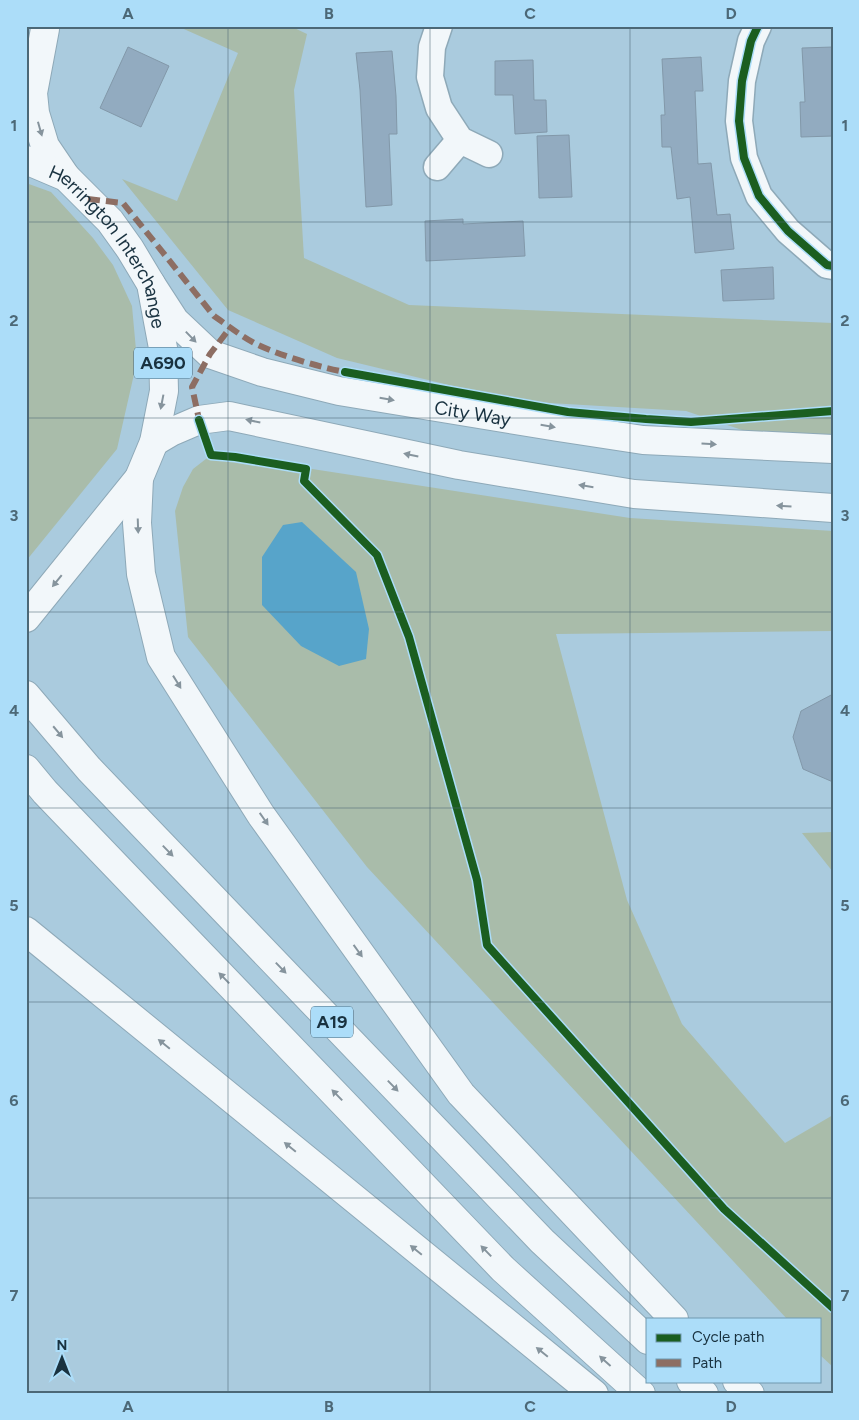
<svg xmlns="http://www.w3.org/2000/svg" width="859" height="1420" font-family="Figtree,sans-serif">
<rect width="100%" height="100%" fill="#aacbde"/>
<path fill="#a9bcaa" d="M177 26H290L307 34 294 90 304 258 409 305 833 323V449L795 448 686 411 515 401 337 358 228 310 122 179 177 201 238 53Z
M26 183 51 192 93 238 113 265 132 306 137 361 117 449 26 561Z
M211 455 235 457 630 518 833 531V631L556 634 627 900 682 1024 785 1143 833 1115V1193L831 1195 833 1198V1367L820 1355V1319H787L367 867 188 637 175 511 183 487 193 469Z
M833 832V872L802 833Z"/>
<path fill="#57a4ca" d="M302 522 356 572 369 629 366 659 339 666 301 646 262 605V557L283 525Z"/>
<path fill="#92abc0" stroke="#8298a9" d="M128 47 169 66 141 127 100 108Z
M833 47V136L801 137 800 102H805L802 48Z
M392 51 396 96 397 134H389L392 205 366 207 360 90 356 53Z
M701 57 703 91H695L698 164 711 163 717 215 730 214 734 249 695 253 690 197 677 199 671 147H662L661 115H665L662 59Z
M533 60 534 100H546L547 132 515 134 513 95H495V61Z
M569 135 572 197 539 198 537 136Z
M463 219V224L523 221 525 256 426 261 425 221Z
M773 267 774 299 723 301 721 270Z
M833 694V782L803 769 793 737 801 711Z"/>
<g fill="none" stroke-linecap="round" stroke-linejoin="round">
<g stroke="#8ea9b8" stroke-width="29">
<path id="street" d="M439 26 432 47 430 77 439 108 460 140 489 154
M758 26 751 41 742 81 739 121 744 158 759 196 788 231 827 265 833 266
M437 167 460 140"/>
</g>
<g stroke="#8ea9b8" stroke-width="30">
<g id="secondary">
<path id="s1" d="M151 284 175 321 210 354 262 372 339 391 558 427 643 440 833 449"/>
<path d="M154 442 171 432 199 420 229 416 459 465 634 494 833 508"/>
</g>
</g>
<g stroke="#8ea9b8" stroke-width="30">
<g id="highway">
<path d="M45 29 33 93 35 113 45 146 66 177"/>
<path id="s2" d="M26 160 66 177 110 221 130 249 151 284 163 348 164 391 154 442 139 478 26 618"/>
<path d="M139 478 137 523 141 574 161 657 261 815 461 1094 674 1319"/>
<path d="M26 695 89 769 542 1241 648 1340"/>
<path d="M26 769 45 792 503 1269 641 1394"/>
<path d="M26 931 594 1394"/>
<path d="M691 1381 704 1394"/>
<path d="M737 1381 750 1394"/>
</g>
</g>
<use href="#street" stroke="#f2f7fa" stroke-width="26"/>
<use href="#secondary" stroke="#f2f7fa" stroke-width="28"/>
<use href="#highway" stroke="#f2f7fa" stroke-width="28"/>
<path stroke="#8d6e63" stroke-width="6" stroke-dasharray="12 6" stroke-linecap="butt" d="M88 199 123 203 214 316C227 325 241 336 256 344 281 356 322 368 350 373
M200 424 192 387 210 354 230 328"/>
<g stroke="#acddf9" stroke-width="11">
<path id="cycleway" d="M758 26 751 41 742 81 739 121 744 158 759 196 788 231 827 265 833 266
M345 372 568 412 646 419 691 422 833 411
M199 420 211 455 235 457 306 469 304 481 377 555 409 637 477 880 487 945 724 1209 833 1308"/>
</g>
<use href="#cycleway" stroke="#1b5e20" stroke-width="8"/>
</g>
<defs><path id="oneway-solid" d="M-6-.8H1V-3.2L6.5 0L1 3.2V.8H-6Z" transform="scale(1.25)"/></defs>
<g fill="#86949d">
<use href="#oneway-solid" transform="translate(40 129) rotate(74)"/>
<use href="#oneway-solid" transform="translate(191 337) rotate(46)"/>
<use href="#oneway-solid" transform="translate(387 399) rotate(10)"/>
<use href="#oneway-solid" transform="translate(162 402) rotate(101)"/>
<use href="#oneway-solid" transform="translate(253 421) rotate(-168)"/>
<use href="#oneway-solid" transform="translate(548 426) rotate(10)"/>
<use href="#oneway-solid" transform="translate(709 444) rotate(3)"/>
<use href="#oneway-solid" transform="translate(411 455) rotate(-168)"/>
<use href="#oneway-solid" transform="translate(586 486) rotate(-171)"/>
<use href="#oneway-solid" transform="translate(784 506) rotate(-177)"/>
<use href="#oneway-solid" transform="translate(138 526) rotate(88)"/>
<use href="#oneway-solid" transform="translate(57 581) rotate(129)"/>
<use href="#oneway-solid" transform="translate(177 682) rotate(58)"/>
<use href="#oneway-solid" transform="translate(58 732) rotate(50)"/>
<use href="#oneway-solid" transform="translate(264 819) rotate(55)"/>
<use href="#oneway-solid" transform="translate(168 851) rotate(46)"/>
<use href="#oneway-solid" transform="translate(358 951) rotate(54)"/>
<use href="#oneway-solid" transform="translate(281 968) rotate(46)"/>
<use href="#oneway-solid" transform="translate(224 978) rotate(-134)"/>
<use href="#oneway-solid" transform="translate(164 1044) rotate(-141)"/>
<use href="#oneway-solid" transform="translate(393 1086) rotate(46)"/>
<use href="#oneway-solid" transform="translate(337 1095) rotate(-134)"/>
<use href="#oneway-solid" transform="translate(290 1147) rotate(-141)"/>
<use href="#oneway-solid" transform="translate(416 1250) rotate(-141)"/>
<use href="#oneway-solid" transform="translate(486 1251) rotate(-134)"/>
<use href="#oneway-solid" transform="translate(542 1352) rotate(-141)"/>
<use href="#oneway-solid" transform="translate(605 1361) rotate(-138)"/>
</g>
<path fill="none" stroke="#4c6877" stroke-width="1" stroke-opacity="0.55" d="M228 26V1394M430 26V1394M630 26V1394M26 222H833M26 418H833M26 612H833M26 808H833M26 1002H833M26 1198H833"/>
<g text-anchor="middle" stroke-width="4.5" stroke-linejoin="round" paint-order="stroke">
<g fill="#acddf9" stroke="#456578" stroke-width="1">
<rect x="134" y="347.5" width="58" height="31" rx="4"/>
<rect x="311" y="1006.5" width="42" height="31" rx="4"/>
</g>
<g font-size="18" font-weight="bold" fill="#193240">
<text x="163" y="369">A690</text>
<text x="332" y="1028">A19</text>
</g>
<g font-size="19" fill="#193240" stroke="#acddf9">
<text dy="7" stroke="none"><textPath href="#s2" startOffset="126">Herrington Interchange</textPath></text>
<text dy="7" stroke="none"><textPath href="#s1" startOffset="362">City Way</textPath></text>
</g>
</g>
<rect width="859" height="1420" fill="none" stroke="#acddf9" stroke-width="55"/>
<rect x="646" y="1318" width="175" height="65" fill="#acddf9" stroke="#7199af"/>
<rect x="656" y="1334" width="25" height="8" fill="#1b5e20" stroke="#7199af"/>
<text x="692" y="1342" font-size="15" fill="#193240">Cycle path</text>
<rect x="656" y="1359" width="25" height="8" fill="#8d6e63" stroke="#7199af"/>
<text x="692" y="1368" font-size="15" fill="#193240">Path</text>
<g transform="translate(62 1358)" stroke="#acddf9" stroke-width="4" paint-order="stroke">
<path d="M0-4L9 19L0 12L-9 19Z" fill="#193240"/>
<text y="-8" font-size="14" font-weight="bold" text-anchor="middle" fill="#193240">N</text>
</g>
<rect x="28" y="28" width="804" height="1364" fill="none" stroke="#4c6877" stroke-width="2"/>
<g font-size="16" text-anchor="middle" font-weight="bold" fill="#4c6877">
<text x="128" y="19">A</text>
<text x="329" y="19">B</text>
<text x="530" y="19">C</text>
<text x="731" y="19">D</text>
<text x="14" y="131">1</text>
<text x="845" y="131">1</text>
<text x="14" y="326">2</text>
<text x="845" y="326">2</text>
<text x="14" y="521">3</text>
<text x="845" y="521">3</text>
<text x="14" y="716">4</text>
<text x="845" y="716">4</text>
<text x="14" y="911">5</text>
<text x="845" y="911">5</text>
<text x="14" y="1106">6</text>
<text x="845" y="1106">6</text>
<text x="14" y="1301">7</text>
<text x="845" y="1301">7</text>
<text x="128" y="1412">A</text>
<text x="329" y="1412">B</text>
<text x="530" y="1412">C</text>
<text x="731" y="1412">D</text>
</g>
</svg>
